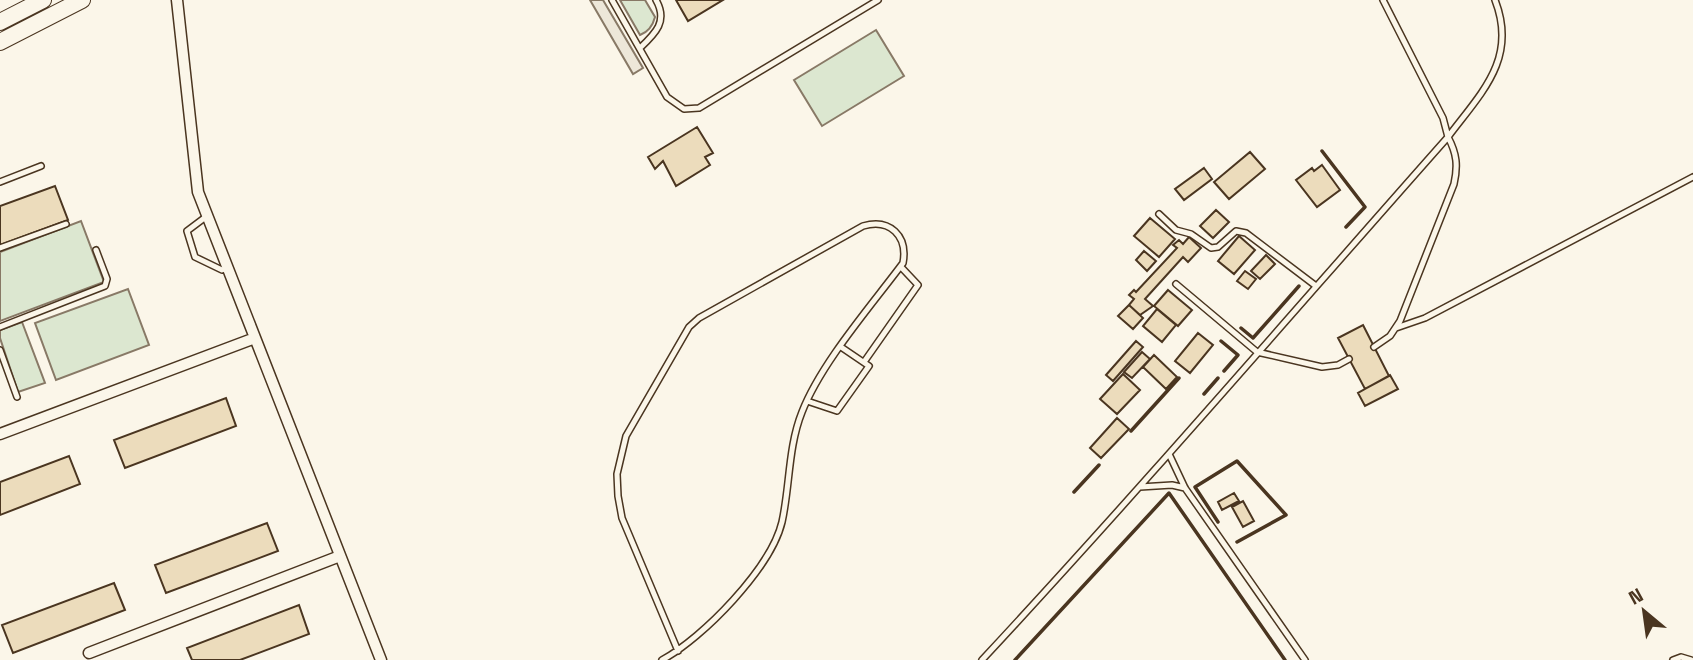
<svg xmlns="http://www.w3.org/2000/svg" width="1693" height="660" font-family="'Space Grotesk',sans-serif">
<rect width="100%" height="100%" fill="#fbf6e9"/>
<path fill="#dce7d0" stroke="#887966" stroke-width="2" d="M620 0H645L655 17C653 25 648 32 640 35Z
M876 30 904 76 822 126 794 80Z
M81 221 104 282 0 321V252Z
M128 289 149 345 56 380 35 323Z
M22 322 45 383 18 392 0 338V330Z"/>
<path fill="#ede7d9" stroke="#887966" stroke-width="2" d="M590 0H603L643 68 633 74Z"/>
<path fill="#ecdcbc" stroke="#4a3520" stroke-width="2" d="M676 0H723L688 21Z
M697 127 713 153 705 157 710 165 676 186 663 161 655 169 648 157Z
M1250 152 1265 169 1229 199 1214 182Z
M1322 165 1340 190 1317 207 1296 180 1312 168 1314 171Z
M1204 168 1212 179 1184 200 1175 189Z
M55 186 68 220 0 245V206Z
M1216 210 1229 222 1213 238 1200 226Z
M1150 218 1175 239 1159 257 1134 236Z
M1239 236 1255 250 1234 274 1218 261Z
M1189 237 1201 248 1188 262 1183 257 1145 299 1153 306 1140 315 1129 305 1134 299 1129 295 1134 290 1136 292 1177 248 1173 245 1179 240 1183 244Z
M1144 251 1156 261 1147 271 1136 260Z
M1266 255 1275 264 1260 279 1251 271Z
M1245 271 1256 279 1248 289 1237 281Z
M1168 290 1192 310 1178 326 1154 306Z
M1129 305 1143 318 1133 329 1118 316Z
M1157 309 1176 325 1162 342 1143 326Z
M1363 325 1389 376 1365 389 1338 338Z
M1198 333 1213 345 1190 373 1175 361Z
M1136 341 1143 347 1113 381 1106 375Z
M1142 352 1150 359 1132 378 1124 372Z
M1154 355 1177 377 1166 389 1143 367Z
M1123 374 1140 390 1117 414 1100 399Z
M1390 375 1398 389 1365 406 1358 393Z
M226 398 236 426 125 468 114 440Z
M1117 418 1129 429 1101 458 1090 448Z
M69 456 80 484 0 515V482Z
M1234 493 1239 501 1222 510 1218 502Z
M1243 501 1254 521 1243 527 1232 507Z
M267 523 278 551 166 593 155 565Z
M114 583 125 610 13 653 2 625Z
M299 605 309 634 240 660H192L187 648Z"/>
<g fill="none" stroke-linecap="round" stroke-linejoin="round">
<g stroke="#4a3520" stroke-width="8">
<path id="service" d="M612 0 667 97 684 109 699 108 878 0
M640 48C656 33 668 21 656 0
M0 182 41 166
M1159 214 1176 230 1191 234 1211 248 1218 247 1236 231 1246 233 1316 286
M207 216 187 231 195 257 222 270 228 268
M0 248 66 224
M1176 284 1257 352 1322 367 1338 365 1349 359
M0 327 105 286 107 279 96 250
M1396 328 1425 318 1693 177
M1374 347 1390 336 1400 321 1454 184C1458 166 1457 154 1448 137 1481 93 1518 59 1495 0
M0 350 17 397
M864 362 918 285 901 267
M807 401 837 411 869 366 841 347
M1169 454 1185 488 1305 660
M1140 487 1172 485 1185 488
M662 660C703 638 771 568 782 522 790 486 788 447 802 412 821 363 871 306 903 263 908 236 890 218 863 226L699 318 689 327 626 436 617 474 618 496 622 518 678 651
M982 660C1141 489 1293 312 1448 137L1443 118 1383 0
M1673 660 1681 657 1691 660"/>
</g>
<g stroke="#4a3520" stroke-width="13">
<path id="minor" d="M177 0 198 192 381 660
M0 434 255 338
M89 653 340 556"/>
</g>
<g stroke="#4a3520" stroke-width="18">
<path id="secondary" d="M0 22 43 0
M0 42 82 0"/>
</g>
<use href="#service" stroke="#fbf6e9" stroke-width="5"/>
<use href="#minor" stroke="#fbf6e9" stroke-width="10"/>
<use href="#secondary" stroke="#fbf6e9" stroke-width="16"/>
<path stroke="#4a3520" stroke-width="3.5" d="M1322 151 1365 207 1346 227
M1241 328 1253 338 1299 286
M1221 341 1238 355 1224 371
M1204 394 1218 378
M1131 431 1179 378
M1074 492 1099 465
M1218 522 1195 487 1237 461 1286 515 1237 542
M1015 660 1169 493 1285 660"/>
</g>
<g transform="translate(1644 611) rotate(331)" stroke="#fbf6e9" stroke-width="5" paint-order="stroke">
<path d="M0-5L12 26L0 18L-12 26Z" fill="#4a3520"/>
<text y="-10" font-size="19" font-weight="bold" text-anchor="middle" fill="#4a3520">N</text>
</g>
</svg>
